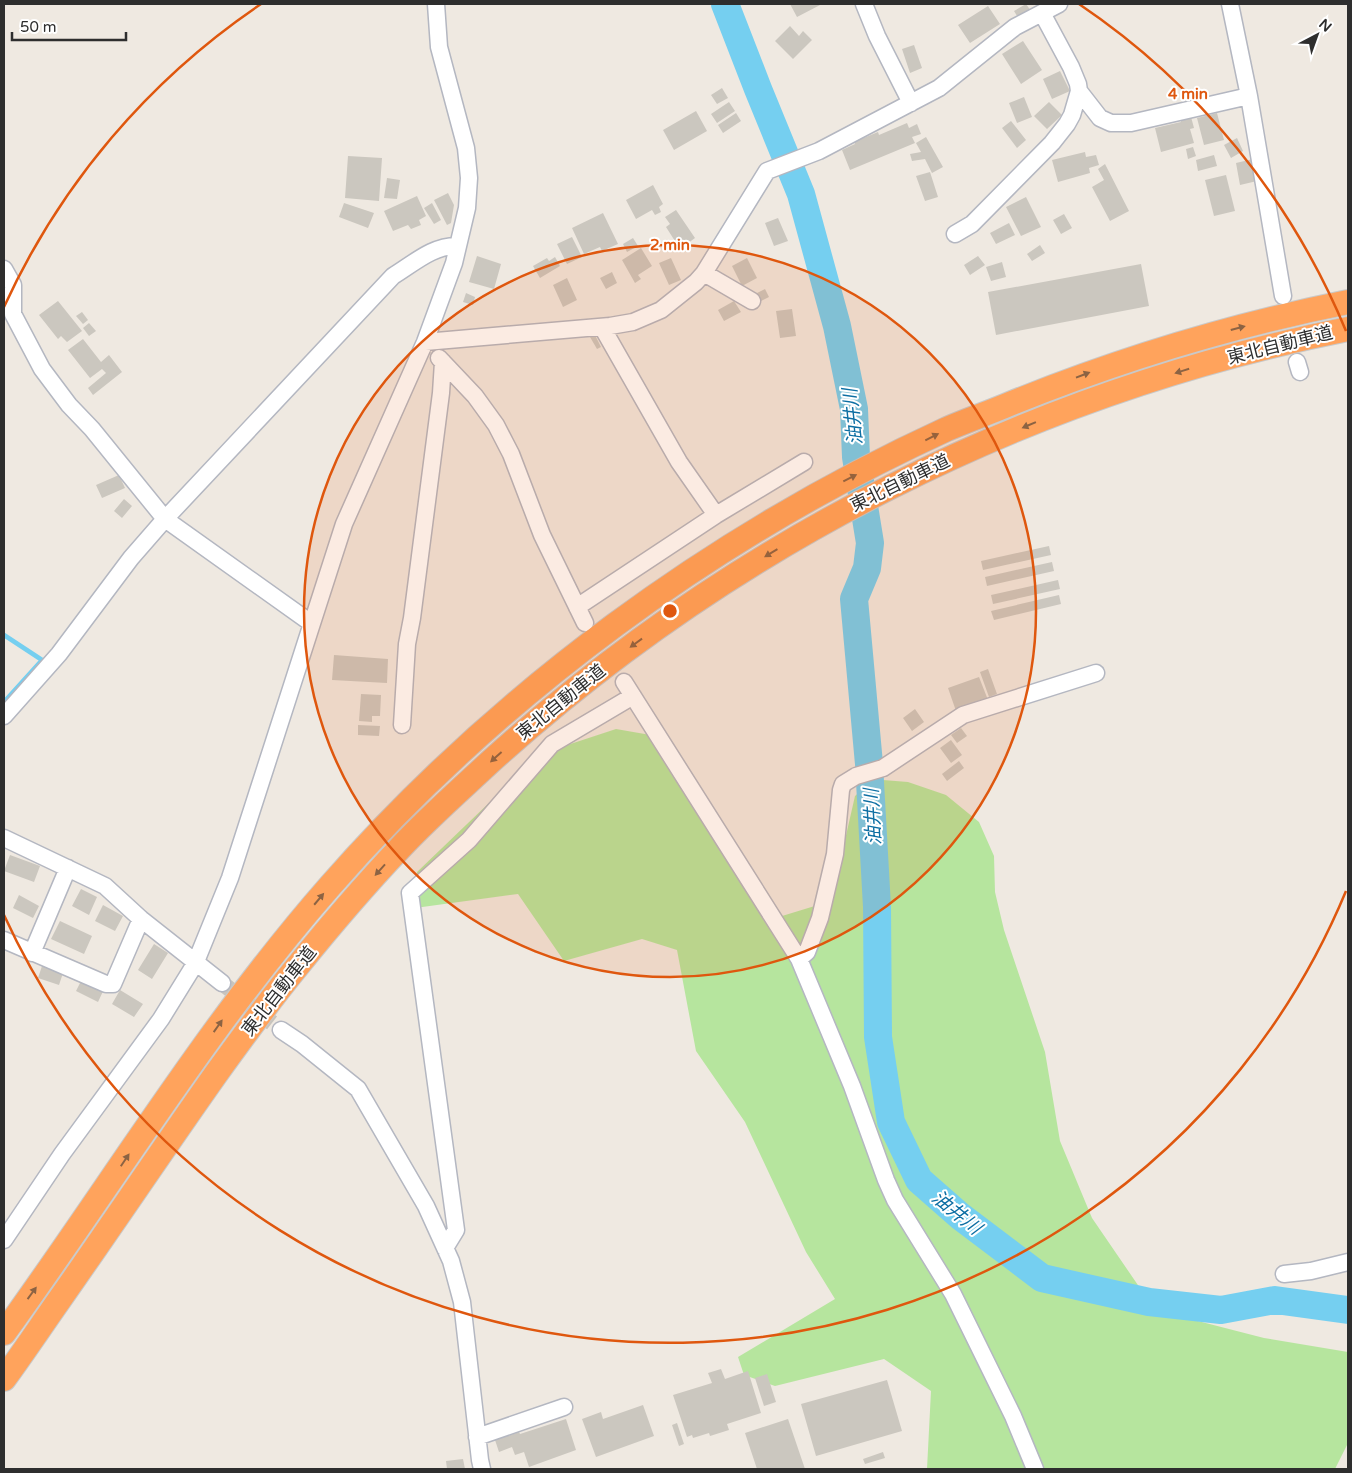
<svg xmlns="http://www.w3.org/2000/svg" width="1352" height="1473" font-family="'Varela Round','Noto Sans JP',sans-serif">
<rect width="100%" height="100%" fill="#efe9e1"/>
<path fill="#b6e59e" d="M616 729 662 737 769 920 831 901 855 796 869 783 883 780 908 782 946 795 979 822 994 856 995 892 1004 930 1045 1052 1060 1141 1092 1218 1155 1310 1264 1338 1348 1352V1443L1335 1469H927L931 1391 884 1359 775 1386 744 1375 738 1357 835 1299 806 1252 745 1122 696 1051 677 950 642 939 564 961 518 894 415 908 417 872 540 754Z"/>
<g fill="none" stroke-linecap="round" stroke-linejoin="round">
<path stroke="#75cff0" stroke-width="4.5" d="M4 635 42 660 4 702"/>
<path stroke="#75cff0" stroke-width="28" d="M725 4 758 89 801 194 837 326 854 409 856 457 870 543 867 568 854 599 869 764 877 907 878 1037 891 1122 919 1180 960 1216 1042 1278 1149 1302 1221 1310 1275 1300 1348 1310"/>
</g>
<path fill="#cbc7bf" d="M790 4H822L797 17Z
M1026 4 1031 11 1019 19 1014 11Z
M988 6 1000 24 970 43 958 25Z
M790 26 799 36 803 31 812 40 793 59 775 41Z
M1023 41 1042 70 1021 84 1002 54Z
M914 45 922 68 910 73 902 49Z
M1060 71 1070 91 1052 99 1043 79Z
M722 88 728 98 717 104 711 95Z
M1024 97 1032 117 1017 123 1009 103Z
M729 102 735 111 717 123 711 114Z
M1049 102 1062 115 1047 129 1034 116Z
M696 111 707 131 674 150 663 130Z
M736 113 741 121 723 133 718 125Z
M1190 113 1194 128 1190 129 1194 143 1161 152 1155 128 1181 122 1180 116Z
M1217 113 1224 140 1204 145 1197 118Z
M1011 121 1026 140 1017 148 1002 128Z
M907 123 909 128 917 124 921 134 912 137 915 143 850 170 842 150 855 144 854 142 878 132 879 135Z
M926 137 943 167 932 173 925 159 912 161 910 154 921 152 916 143Z
M1237 138 1243 151 1231 158 1224 145Z
M1193 147 1196 156 1188 159 1186 149Z
M1085 152 1086 157 1096 155 1099 165 1089 168 1090 173 1058 182 1052 160Z
M1214 155 1217 166 1198 171 1196 160Z
M348 156 382 158 379 201 345 198Z
M1253 159 1257 181 1240 185 1236 163Z
M1105 164 1129 211 1110 221 1092 187 1104 180 1098 169Z
M930 172 938 197 925 201 916 176Z
M1226 175 1235 211 1214 216 1205 180Z
M387 178 400 180 397 199 384 198Z
M653 185 663 204 659 207 661 212 655 215 652 210 636 219 626 200Z
M448 193 454 205 451 223 447 225 434 200Z
M417 196 426 216 419 220 421 225 411 229 408 225 393 231 384 211Z
M1026 197 1041 227 1021 236 1006 207Z
M344 203 374 213 368 228 339 217Z
M432 203 441 220 434 224 424 208Z
M676 210 695 238 680 249 666 227 670 224 665 217Z
M603 213 618 244 602 251 600 247 584 254 572 228Z
M1064 214 1072 228 1061 234 1053 220Z
M778 218 788 241 774 246 765 223Z
M1009 223 1015 235 996 244 990 233Z
M572 237 582 257 567 264 557 244Z
M633 238 638 246 627 252 623 244Z
M1040 245 1045 253 1032 261 1027 254Z
M641 248 652 266 638 275 641 279 635 283 622 260Z
M477 256 501 264 494 289 469 282Z
M978 256 985 265 970 275 964 265Z
M555 257 560 266 540 278 533 266 547 258 549 261Z
M671 258 681 280 669 285 659 263Z
M747 258 757 278 742 286 732 266Z
M1002 262 1006 277 991 281 986 267Z
M1141 264 1149 306 996 335 988 292Z
M612 272 617 283 606 289 600 278Z
M567 278 577 300 563 307 553 285Z
M765 289 769 297 757 303 753 295Z
M466 293 475 297 473 305 463 302Z
M58 301 82 331 67 342 61 336 58 339 39 315Z
M734 301 741 312 724 321 718 310Z
M792 309 796 336 780 338 776 311Z
M82 312 88 320 83 324 76 316Z
M89 323 96 331 89 336 83 328Z
M595 335 601 347 597 349 590 337Z
M83 339 101 362 109 355 122 372 93 395 88 388 106 373 102 369 90 378 68 350Z
M119 475 125 488 102 498 96 485Z
M124 499 132 506 122 518 114 511Z
M1049 546 1051 555 983 570 981 561Z
M1052 562 1054 571 987 586 985 577Z
M1058 580 1060 589 993 604 991 595Z
M1059 595 1061 604 994 620 991 611Z
M334 655 388 659 387 683 332 680Z
M988 669 997 694 989 697 980 672Z
M979 677 988 700 956 711 948 688Z
M361 694 381 695 380 716H372V722L359 721Z
M915 709 924 722 912 731 903 718Z
M358 725 380 726 379 736 358 735Z
M961 728 967 736 957 743 951 735Z
M951 740 962 755 951 763 940 748Z
M959 761 964 768 947 781 942 774Z
M10 855 40 866 34 882 4 871Z
M81 889 97 897 89 915 72 906Z
M19 895 39 906 33 918 13 908Z
M103 905 123 916 115 931 95 921Z
M60 921 92 936 84 954 51 939Z
M154 944 168 953 152 979 138 970Z
M43 963 64 970 59 985 38 978Z
M83 977 105 987 98 1002 76 991Z
M120 990 143 1004 134 1017 112 1004Z
M721 1369 725 1379 748 1371 761 1413 727 1424 729 1430 710 1436 709 1433 693 1438 692 1435 687 1437 673 1395 712 1383 708 1373Z
M767 1374 776 1402 764 1406 755 1378Z
M887 1380 902 1431 816 1456 801 1404Z
M643 1405 654 1436 596 1457 582 1419 601 1412 603 1419Z
M566 1419 576 1450 529 1467 524 1452 515 1455 512 1447 499 1452 495 1440 519 1432 520 1434Z
M788 1419 805 1469H757L745 1433Z
M677 1423 684 1444 679 1446 672 1425Z
M883 1452 885 1458 865 1464 863 1459Z
M463 1459 465 1469H447L446 1461Z"/>
<g fill="none" stroke-linecap="round" stroke-linejoin="round">
<path stroke="#c8c4bd" stroke-width="16" stroke-dasharray="16 8" stroke-linecap="butt" d="M222 983 281 1030"/>
<g stroke="#b4b7c1" stroke-width="19">
<path id="minor" d="M864 4 877 36 911 103
M1230 4 1249 96 1283 296
M1079 91 1100 118 1111 123H1131L1249 96
M955 234 972 224 1052 143 1067 124 1072 115 1079 91 1078 84 1071 67 1042 13
M4 269 13 285V314L42 369 69 405 92 429 165 519 311 623
M704 273 752 301
M602 327 679 462 716 515
M425 342 610 326 633 322 661 310 696 282 704 273 767 171 819 151 939 88 1015 27 1059 4
M439 358 475 396 496 425 511 454 542 535 585 623
M1297 362 1300 372
M577 607 716 515 804 462
M624 682 799 959 852 1086 886 1180 895 1200 953 1294 1013 1416 1035 1469
M4 716 59 654 131 558 165 519 393 276C413 264 433 245 458 246
M402 725 407 644 412 618 441 393 443 362
M4 838 105 886 141 919 222 983
M4 940 106 984H113L141 919
M32 953 68 868
M799 959 807 952 820 918 835 854 841 790 843 784 856 776 883 768 963 715 1096 673
M281 1030 302 1044 358 1089 426 1206 451 1261 462 1302 480 1460 482 1469
M4 1240 62 1154 161 1019 195 964 230 878 344 524 425 342 454 263 467 208 469 178 466 148 439 47 436 4
M445 1248 456 1230 410 893 469 840 552 744 633 696
M1284 1274 1311 1271 1348 1262
M477 1437 564 1407"/>
</g>
<g stroke="#c9c9c9" stroke-width="26">
<path id="highway" d="M4 1333C112 1184 208 1025 330 886 499 693 714 536 947 429 968 420 991 412 1012 403 1121 359 1233 325 1348 302
M4 1379C23 1353 41 1326 60 1299 112 1225 163 1149 216 1074 242 1038 268 1002 296 968 329 927 364 886 400 848 428 818 460 790 490 762 730 544 1030 392 1348 329"/>
</g>
<use href="#minor" stroke="#fff" stroke-width="16"/>
<use href="#highway" stroke="#ffa35c" stroke-width="24"/>
</g>
<defs><path id="oneway-solid" d="M-6-.8H1V-3.2L6.5 0L1 3.2V.8H-6Z" transform="scale(1.25)"/></defs>
<g fill="#8c6343">
<use href="#oneway-solid" transform="translate(1238 328) rotate(-15)"/>
<use href="#oneway-solid" transform="translate(1182 371) rotate(163)"/>
<use href="#oneway-solid" transform="translate(1083 375) rotate(-21)"/>
<use href="#oneway-solid" transform="translate(1029 425) rotate(157)"/>
<use href="#oneway-solid" transform="translate(932 437) rotate(-27)"/>
<use href="#oneway-solid" transform="translate(850 478) rotate(-27)"/>
<use href="#oneway-solid" transform="translate(771 553) rotate(149)"/>
<use href="#oneway-solid" transform="translate(636 643) rotate(144)"/>
<use href="#oneway-solid" transform="translate(496 757) rotate(138)"/>
<use href="#oneway-solid" transform="translate(380 870) rotate(132)"/>
<use href="#oneway-solid" transform="translate(319 899) rotate(-50)"/>
<use href="#oneway-solid" transform="translate(218 1026) rotate(-55)"/>
<use href="#oneway-solid" transform="translate(125 1160) rotate(-56)"/>
<use href="#oneway-solid" transform="translate(32 1293) rotate(-54)"/>
</g>
<circle cx="670" cy="611" r="366" fill="#df570e" fill-opacity=".12"/>
<g fill="none" stroke="#df570e" stroke-width="2.5">
<circle cx="670" cy="611" r="366"/>
<path d="M1346 891A732 732 0 0 1 4 915M4 307A732 732 0 0 1 261 4M1079 4A732 732 0 0 1 1346 331"/>
</g>
<g text-anchor="middle" stroke-width="4" stroke-linejoin="round" paint-order="stroke">
<g font-size="18" fill="#2e2e2e" stroke="#fff">
<text transform="translate(1280 345) rotate(-14)" y="6">東北自動車道</text>
<text transform="translate(900 483) rotate(-26)" y="6">東北自動車道</text>
<text transform="translate(561 702) rotate(-39)" y="6">東北自動車道</text>
<text transform="translate(279 991) rotate(-52)" y="6">東北自動車道</text>
</g>
<g font-size="19" font-style="italic" fill="#0d6fa3" stroke="#fff">
<text transform="translate(852 417) rotate(-96)" y="7">油井川</text>
<text transform="translate(872 817) rotate(-93)" y="7">油井川</text>
<text transform="translate(957 1212) rotate(39)" y="7">油井川</text>
</g>
</g>
<circle cx="670" cy="611" r="8" fill="#df570e" stroke="#fff" stroke-width="2.5"/>
<g font-size="15" text-anchor="middle" font-weight="bold" fill="#df570e" stroke="#fff" stroke-width="4" stroke-linejoin="round" paint-order="stroke">
<text x="1188" y="99">4 min</text>
<text x="670" y="250">2 min</text>
</g>
<rect width="1352" height="1473" fill="none" stroke="#2e2e2e" stroke-width="10"/>
<g transform="translate(1317 35) rotate(41)" stroke="#ffffff" stroke-width="4" paint-order="stroke">
<path d="M0-4L9 19L0 12L-9 19Z" fill="#2e2e2e"/>
<text y="-8" font-size="14" font-weight="bold" text-anchor="middle" fill="#2e2e2e">N</text>
</g>
<path d="M12 32v8h114v-8" fill="none" stroke="#2e2e2e" stroke-width="2.5"/>
<text x="20" y="32" font-size="15" fill="#2e2e2e" stroke="#ffffff" stroke-width="4" paint-order="stroke">50 m</text>
</svg>
